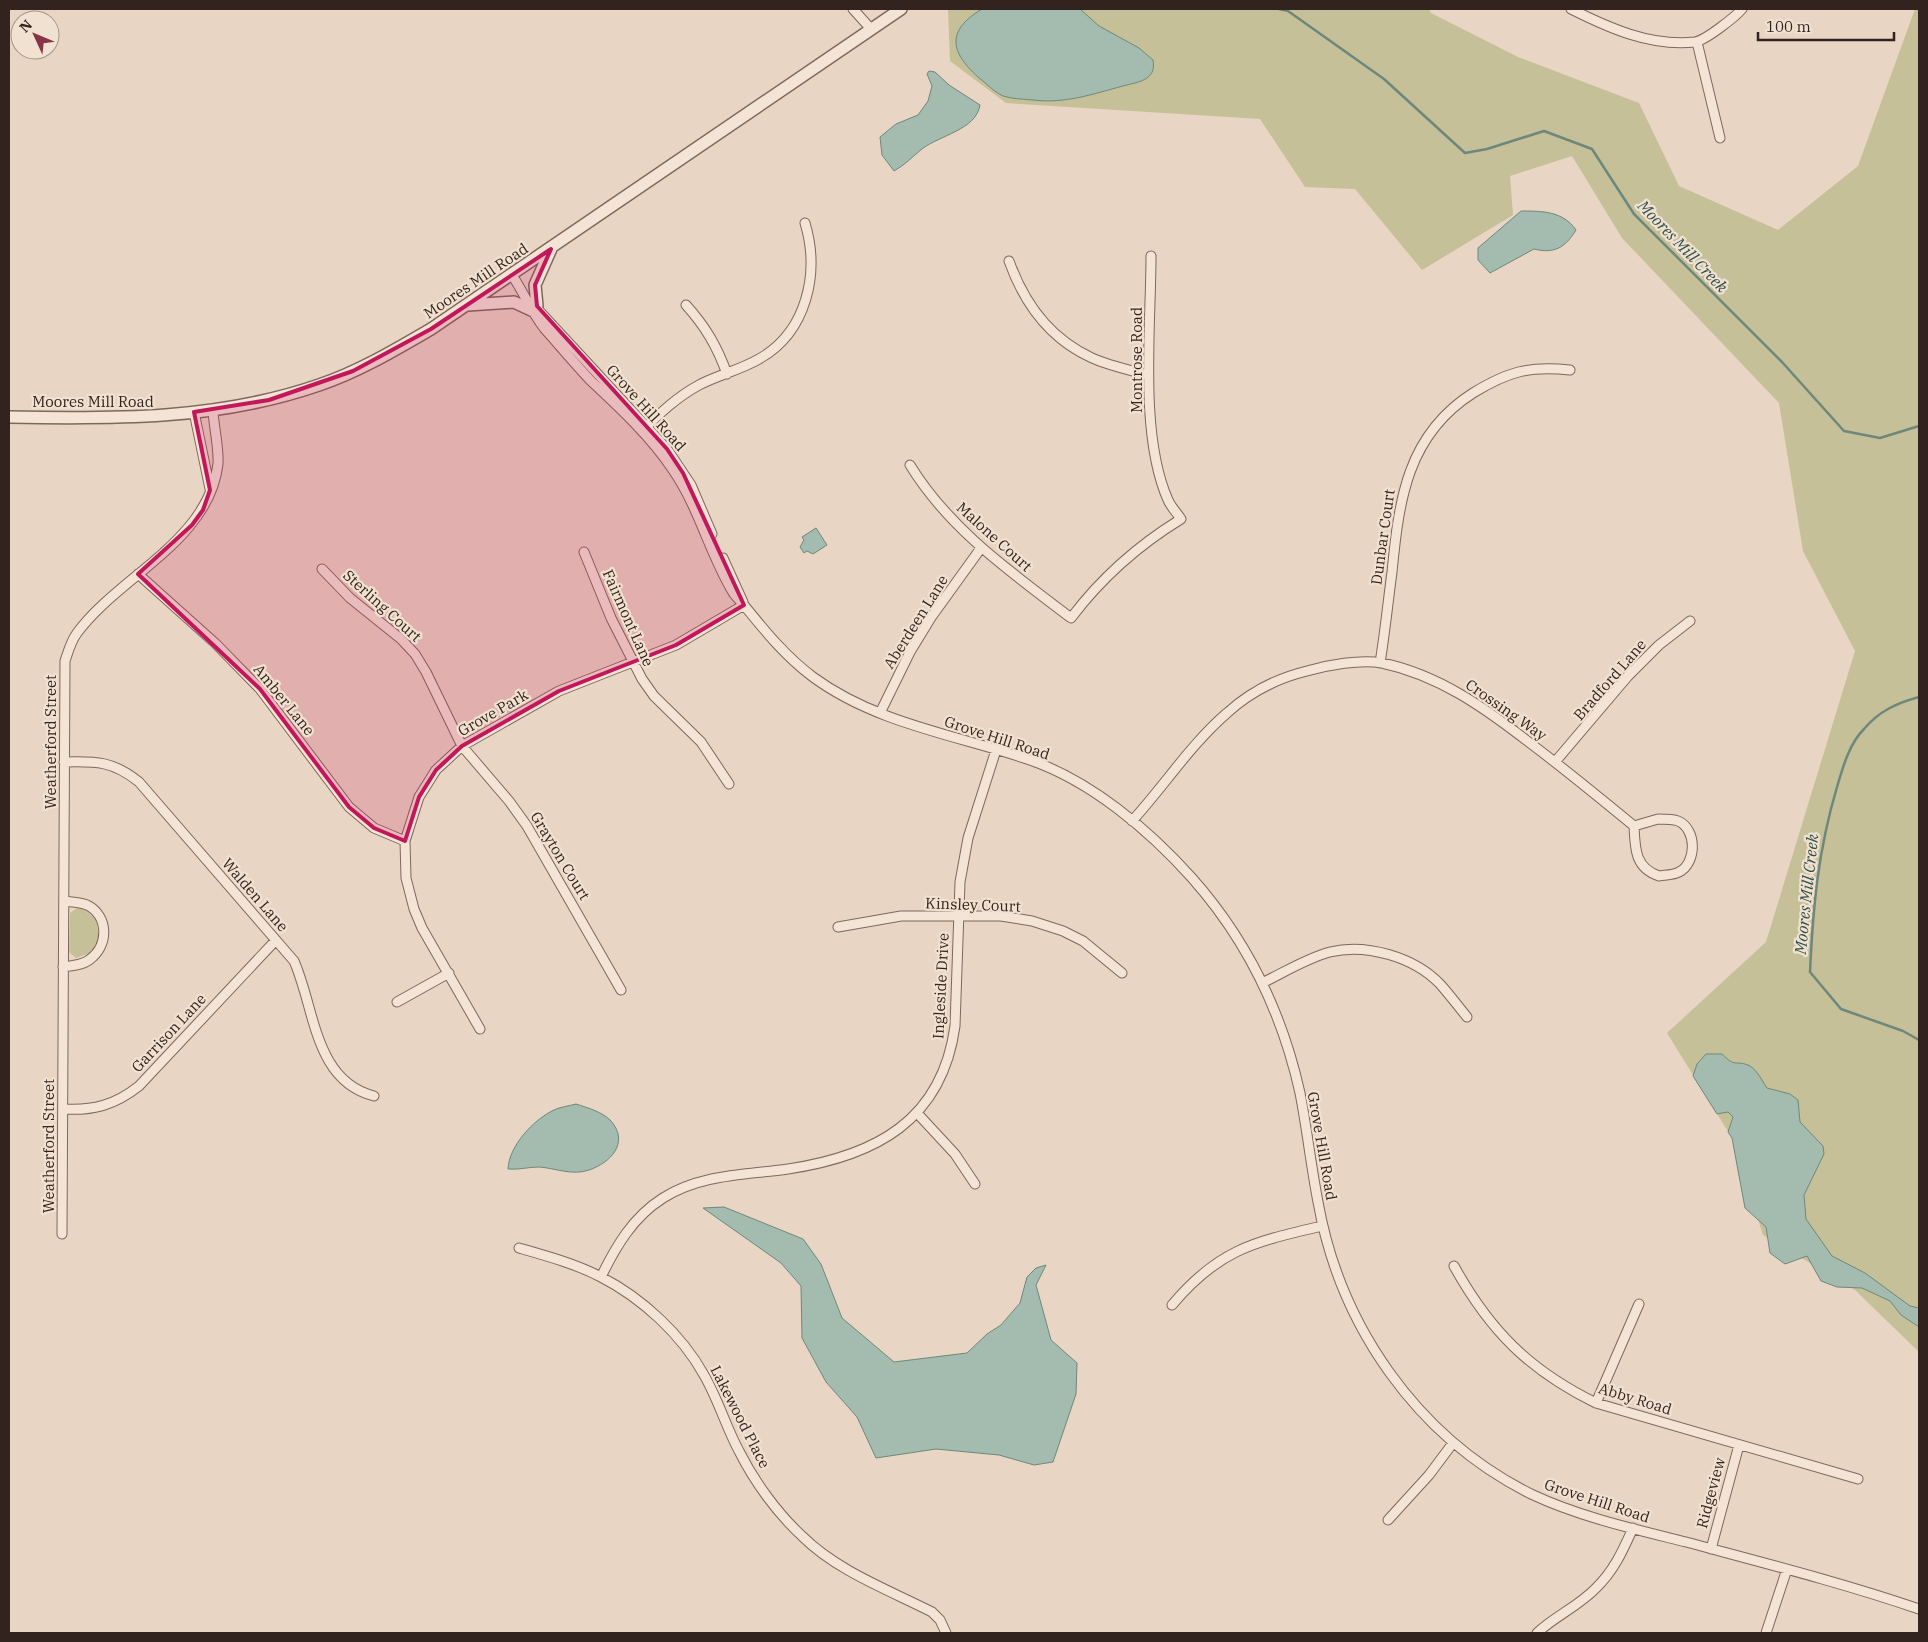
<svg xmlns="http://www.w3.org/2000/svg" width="1928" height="1642" font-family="'IBM Plex Serif',serif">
<rect width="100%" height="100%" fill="#e8d5c3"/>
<path fill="#c5c098" d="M948 9H1429L1431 13 1518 57 1639 103 1679 186 1778 230 1858 166 1915 9H1919V1352L1855 1290 1763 1235 1732 1138 1667 1033 1766 942 1855 651 1803 551 1779 403 1622 238 1572 156 1510 176 1513 215 1422 270 1355 189 1305 187 1260 119 1006 103 950 61Z
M77 908 83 909 96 919 99 938 90 953 76 958 69 952 70 913Z"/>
<path fill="#a4bcb0" stroke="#6d887b" d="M982 9H1080L1099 26 1139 48 1153 60C1157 81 1137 82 1123 86 1093 94 1065 104 1033 100 1023 99 1012 99 1003 96 994 92 986 83 978 77 949 51 947 30 982 9Z
M929 71 935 72 949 85 980 105C976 130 940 135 922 149 912 157 905 165 894 171L882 155 880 137 896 124 918 115 928 101 932 86 927 74Z
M1521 211C1542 211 1563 211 1576 230 1565 248 1554 254 1534 249L1490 273 1478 260V248Z
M816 528 827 545 813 554 807 551 804 553 800 547 804 540 802 537Z
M1706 1054H1722C1736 1068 1734 1060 1748 1065 1757 1069 1762 1081 1767 1088L1790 1094 1798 1100 1800 1122 1823 1146 1824 1154 1804 1195 1806 1219 1832 1256 1865 1273 1910 1306 1919 1308V1327L1901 1315 1890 1301 1862 1288 1837 1287 1821 1281 1807 1256 1785 1264 1770 1253 1766 1227 1745 1208 1732 1138 1728 1132 1733 1117 1728 1112 1717 1114 1693 1076 1697 1064Z
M576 1104C588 1108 603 1112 611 1121 630 1143 610 1163 589 1170 572 1176 555 1168 539 1167 528 1167 519 1170 508 1169 509 1146 533 1120 554 1110 560 1107 569 1106 576 1104Z
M724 1207 803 1239 821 1264 842 1318 894 1362 967 1353 987 1334 1001 1325 1020 1303 1027 1277 1036 1268 1046 1265 1036 1285 1051 1340 1077 1363 1076 1394 1053 1462 1034 1465 999 1455 936 1449 876 1458 857 1417 826 1382 802 1338 801 1286 781 1263 703 1208Z"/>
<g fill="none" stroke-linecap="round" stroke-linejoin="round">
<path stroke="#6d887b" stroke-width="2.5" d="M1279 9 1288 11 1384 79 1465 153 1487 149 1544 131 1592 149 1634 214 1782 362 1844 431 1880 438 1919 426
M1919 697C1897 703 1879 711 1864 729 1849 744 1843 767 1837 787 1818 851 1813 907 1810 972L1841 1009 1903 1031 1919 1040"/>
<g stroke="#80675c" stroke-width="11">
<path id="minor" d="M853 9 871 29
M1571 9C1609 28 1651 47 1695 42 1706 40 1735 17 1742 9
M1697 42 1720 138
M1009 261C1024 303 1050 339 1092 358 1110 366 1130 370 1148 375
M512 275C524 293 531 311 544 328 560 346 575 364 591 381 620 408 651 437 673 470 698 506 709 551 731 589 735 597 737 597 743 604 765 631 785 656 813 677 877 724 957 735 1030 760 1091 781 1149 830 1192 878 1247 940 1282 1012 1300 1093 1307 1129 1311 1166 1318 1202 1340 1326 1417 1437 1531 1494 1580 1517 1634 1529 1686 1542 1764 1563 1843 1583 1919 1609
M531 302 667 449 691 485 712 534
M686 305C705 326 717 346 727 374
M194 412 210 489
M643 430C660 413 677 397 699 385 718 375 740 370 759 359 807 332 820 273 805 223
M910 465C949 529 1012 573 1071 618 1102 577 1137 546 1181 519 1177 513 1171 507 1168 500 1139 435 1151 327 1151 256
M584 552 611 618 642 679 654 696 701 742 729 784
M723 558 743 602
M322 569 350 598 401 639 415 654 426 672 462 746 509 801 527 826 621 990
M138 574 215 643 260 689 349 807 374 828 405 841
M1380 663C1385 632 1388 602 1392 572 1399 500 1407 435 1473 393 1509 371 1529 366 1570 370
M880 713 910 652 932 616 981 548
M64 762C96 761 113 761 139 782L294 961C315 1008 314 1081 374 1096
M1555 762 1628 676 1659 645 1690 621
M1658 819C1664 819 1673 819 1678 821 1697 829 1697 863 1679 872 1674 875 1665 875 1659 876 1635 868 1635 849 1634 826Z
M1132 821C1164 786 1191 744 1227 713 1249 693 1278 678 1307 671 1328 665 1360 659 1382 663 1439 675 1485 708 1530 743 1566 770 1600 798 1634 826
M838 927 901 916H1001L1032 921 1063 931 1083 941 1122 973
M63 967C72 966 82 965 89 960 109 946 109 916 87 905 80 902 71 902 64 901
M1264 982C1285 972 1307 958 1330 952 1366 943 1414 957 1440 984 1449 994 1458 1006 1467 1017
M397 1002 449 973
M480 1029 422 928 414 909 406 878 405 841 419 797 436 770 462 746 559 691 676 645 744 605
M63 1109C93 1111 115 1105 139 1086L276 940
M917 1113 955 1154 975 1184
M62 1234 65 661C68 652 71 641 77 633 119 576 209 541 218 464 219 448 214 428 213 411
M519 1248C547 1256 576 1264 601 1277 642 1298 682 1335 704 1375 718 1399 726 1427 739 1451 754 1481 777 1513 802 1536 837 1571 889 1590 932 1612L940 1620 946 1633
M1454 1266C1490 1331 1529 1370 1596 1403L1858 1479
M601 1277C616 1246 633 1217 663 1198 701 1174 746 1175 788 1169 875 1156 942 1121 955 1026L960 882 968 838 996 750
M1172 1305C1219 1249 1254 1242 1322 1226
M1596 1403 1639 1304
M1388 1520 1429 1475 1453 1443
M1711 1549 1739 1445
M1537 1633C1555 1616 1579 1606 1596 1588 1614 1571 1623 1550 1633 1528
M1766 1633 1787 1569"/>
</g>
<g stroke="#80675c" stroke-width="14">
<path id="tertiary" d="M468 305 514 302 531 310
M537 306 535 285 551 249
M9 417C114 419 218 420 319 385 358 372 395 350 431 329L901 9"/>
</g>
<use href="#minor" stroke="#f4e4d5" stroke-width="9"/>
<use href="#tertiary" stroke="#f4e4d5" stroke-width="11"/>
</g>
<path fill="#c2185b" fill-opacity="0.2" stroke="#c2185b" stroke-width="4" stroke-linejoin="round" d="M551 249 535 285 537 306 667 449 683 473 744 605 676 645 559 691 462 746 436 770 419 797 405 841 374 828 349 807 260 689 138 574 192 525 203 510 210 490 194 412 269 400 353 371 431 329Z"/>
<g text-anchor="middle" stroke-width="4.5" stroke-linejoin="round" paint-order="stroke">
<g font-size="15" fill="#32231e" stroke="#f1e1d1">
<text transform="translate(476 281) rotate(-34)" y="5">Moores Mill Road</text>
<text transform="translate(1137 360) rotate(-90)" y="5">Montrose Road</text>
<text x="93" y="407">Moores Mill Road</text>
<text transform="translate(646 408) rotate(48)" y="5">Grove Hill Road</text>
<text transform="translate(994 537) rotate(42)" y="5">Malone Court</text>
<text transform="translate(1383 537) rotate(-82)" y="5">Dunbar Court</text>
<text transform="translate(382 606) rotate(42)" y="5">Sterling Court</text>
<text transform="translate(628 618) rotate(66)" y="5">Fairmont Lane</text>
<text transform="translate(916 622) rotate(-58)" y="5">Aberdeen Lane</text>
<text transform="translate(1610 680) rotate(-49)" y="5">Bradford Lane</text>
<text transform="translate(284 700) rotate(51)" y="5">Amber Lane</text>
<text transform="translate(1506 710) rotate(35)" y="5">Crossing Way</text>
<text transform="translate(493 713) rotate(-30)" y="5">Grove Park</text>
<text transform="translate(997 738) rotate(18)" y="5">Grove Hill Road</text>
<text transform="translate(51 742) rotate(-90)" y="5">Weatherford Street</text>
<text transform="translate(560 856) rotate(59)" y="5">Grayton Court</text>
<text transform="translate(255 895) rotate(49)" y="5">Walden Lane</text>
<text transform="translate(973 905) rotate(2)" y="5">Kinsley Court</text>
<text transform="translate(941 986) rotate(-87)" y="5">Ingleside Drive</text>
<text transform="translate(169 1033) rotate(-47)" y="5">Garrison Lane</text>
<text transform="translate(49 1146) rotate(-90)" y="5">Weatherford Street</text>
<text transform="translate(1322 1146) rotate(80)" y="5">Grove Hill Road</text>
<text transform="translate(1635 1399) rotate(17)" y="5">Abby Road</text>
<text transform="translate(740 1417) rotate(63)" y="5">Lakewood Place</text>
<text transform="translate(1711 1493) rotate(-75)" y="5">Ridgeview</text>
<text transform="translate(1597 1501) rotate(18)" y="5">Grove Hill Road</text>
</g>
<g font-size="16" font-style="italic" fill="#2f5047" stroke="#f1e1d1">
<text transform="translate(1683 246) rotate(46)" y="6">Moores Mill Creek</text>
<text transform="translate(1806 894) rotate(-84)" y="6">Moores Mill Creek</text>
</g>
</g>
<rect width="1928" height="1642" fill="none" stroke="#32231e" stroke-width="20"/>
<g transform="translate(35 35) rotate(314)"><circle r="24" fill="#f1e1d1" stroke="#a59589"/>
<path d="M0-4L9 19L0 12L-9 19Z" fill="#883346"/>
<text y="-8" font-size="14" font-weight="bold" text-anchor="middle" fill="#32231e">N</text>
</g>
<path d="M1758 32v8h136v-8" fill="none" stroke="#32231e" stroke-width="2.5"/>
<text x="1766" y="32" font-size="15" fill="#32231e" stroke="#f1e1d1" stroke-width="4" paint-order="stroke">100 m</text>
</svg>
